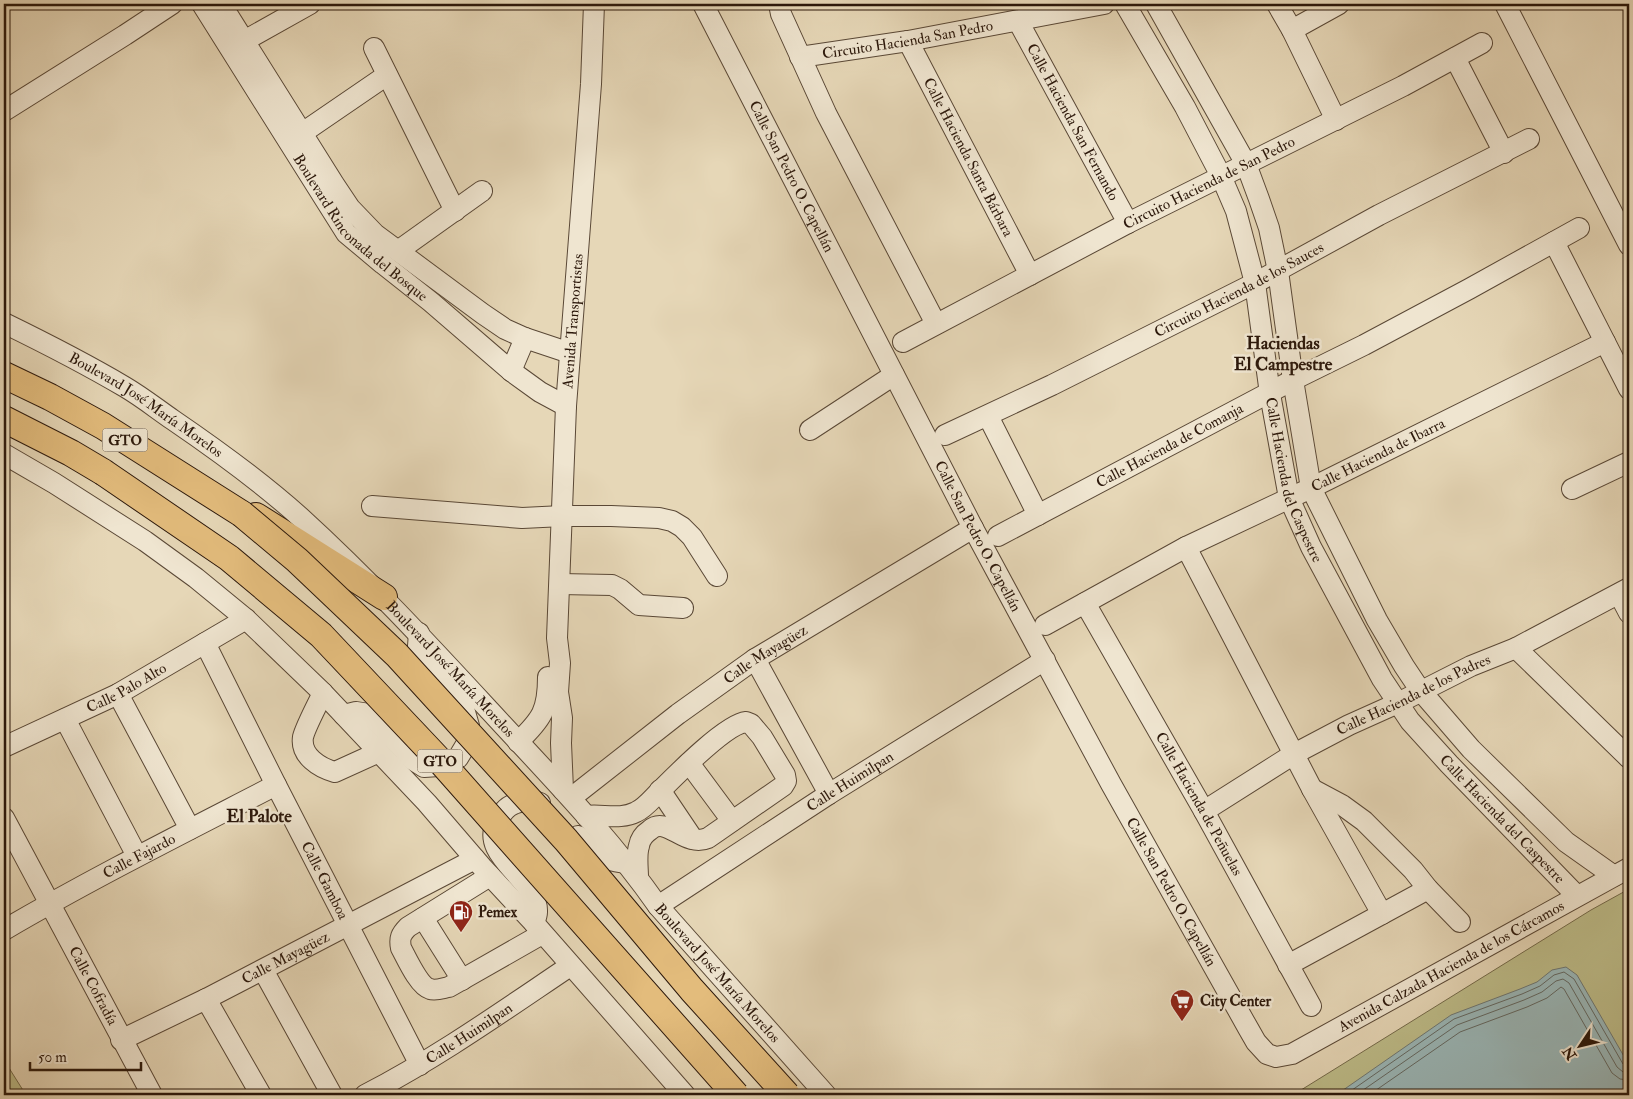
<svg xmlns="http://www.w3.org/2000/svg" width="1633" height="1099" font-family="'IM FELL Double Pica',serif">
<rect width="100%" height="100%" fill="#e6d7b7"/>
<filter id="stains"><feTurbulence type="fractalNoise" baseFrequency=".004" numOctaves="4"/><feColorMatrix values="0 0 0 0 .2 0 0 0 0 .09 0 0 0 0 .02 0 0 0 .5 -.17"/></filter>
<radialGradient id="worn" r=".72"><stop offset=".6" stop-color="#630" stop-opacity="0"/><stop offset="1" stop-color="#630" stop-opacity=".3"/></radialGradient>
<path fill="#bdbc89" stroke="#746a4a" d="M1629 889V1095H1293L1591 910Z
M4 1060 26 1095H4Z"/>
<path fill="#9ab7b8" stroke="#6e7773" d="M1566 967 1577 975 1629 1065V1095H1336L1451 1015 1520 989 1537 982 1552 970Z"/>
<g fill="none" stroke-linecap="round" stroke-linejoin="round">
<path stroke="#636862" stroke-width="1" d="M1345 1095 1454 1019 1522 994 1540 986 1554 975 1564 972 1574 979 1623 1064 1629 1067
M1356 1095 1457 1025 1524 1000 1542 992 1556 981 1563 979 1569 983 1617 1067 1623 1072 1629 1073
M1369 1095 1460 1032 1527 1007 1547 998 1561 987 1564 989 1612 1073 1620 1079 1629 1080"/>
<g stroke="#5a4836" stroke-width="22">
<g id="minor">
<path id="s1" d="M202 4 346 233 383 264 431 302 511 371 540 392 566 406"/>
<path d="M221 4 334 184 350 208 375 234 483 314 505 329 525 338 570 353"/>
<path id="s2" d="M703 4 973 528 1111 784 1248 1028 1256 1042 1267 1054 1276 1057 1292 1054 1629 868"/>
<path d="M779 4 781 14 826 113 936 324"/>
<path id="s3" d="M1125 4 1185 107 1221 176 1236 211 1255 283 1270 394 1289 498 1311 547 1382 679 1410 721 1449 764 1577 896"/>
<path d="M1156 4 1246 164 1259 199 1269 228 1278 271 1293 380 1311 488 1377 620 1404 666 1420 690 1471 749 1566 842 1614 876"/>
<path d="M1277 4 1292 30 1336 120"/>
<path d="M1505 4 1629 245"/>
<path id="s4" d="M1018 21 1128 223"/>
<path d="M1292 30 1339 4"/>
<path d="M244 41 310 4"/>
<path id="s5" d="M908 41 1030 275"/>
<path d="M374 48 455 211"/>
<path id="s6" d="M800 57 908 41 1104 4"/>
<path d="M1455 58 1504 153"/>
<path d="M4 111 125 35 172 4"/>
<path d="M292 140 387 75"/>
<path d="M1554 242 1629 389"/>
<path d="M398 251 482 191"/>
<path id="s7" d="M4 323C45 343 86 364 125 387 142 397 157 409 173 420 217 450 261 482 300 517 368 579 428 644 490 711 548 774 609 836 658 906L826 1095"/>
<path id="s8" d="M903 342 1128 223 1403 86 1482 43"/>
<path d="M511 371 525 338"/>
<path d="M988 416 1038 515"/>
<path d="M810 430 894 375"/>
<path id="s9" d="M945 435 1052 385 1255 283 1379 215 1529 139"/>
<path d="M4 454 54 483 145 541 196 578 246 619 323 693 427 803 482 867 534 923 685 1095"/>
<path d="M1572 489 1629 462"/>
<path d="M372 506 522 518 563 516H611L659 518 672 521 682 527 692 537 717 576"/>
<path id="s10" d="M998 536 1293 380 1364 345 1469 289 1579 228"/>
<path d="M1186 547 1312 789 1382 914"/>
<path d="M560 584 612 585 620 589 639 605 683 608"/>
<path d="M1619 594 1629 613"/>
<path id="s11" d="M1085 603 1204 811 1311 1006"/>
<path id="s12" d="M1045 625 1186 547 1311 488 1605 342"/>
<path id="s13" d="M205 643 276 785 420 1065"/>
<path d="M1516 648 1629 758"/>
<path d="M755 659 829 794"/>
<path d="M323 693C318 703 305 728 303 737 300 756 320 768 335 772L379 752"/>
<path d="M118 694 190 829"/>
<path d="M344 715 356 712 369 714 413 760 424 767 439 766 458 758 467 743 469 726 463 705 422 659 418 646 419 633"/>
<path d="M65 719 137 856"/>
<path d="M518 742C542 719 548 710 548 677"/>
<path id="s14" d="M4 747 118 694 246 619"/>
<path d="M689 763 732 821"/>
<path d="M1312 789 1342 805 1364 821 1413 870 1428 889 1460 922"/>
<path id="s15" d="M563 790 561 743 562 718 558 692 560 663 557 638 566 406 591 84 594 4"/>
<path d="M660 790 693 839"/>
<path id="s16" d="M571 798 678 714 755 659 973 528"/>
<path id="s17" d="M1204 811 1294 754 1349 725 1398 703 1471 666 1516 648 1629 588"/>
<path d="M586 816C602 814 621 820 636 812 645 808 652 799 659 792 675 776 726 724 746 722L751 724 762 737 785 775 786 781 783 786 708 838C684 848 667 815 650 830 644 834 640 839 639 846 636 855 638 868 638 877"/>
<path id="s18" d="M4 818 152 1095"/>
<path d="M578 836C596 857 598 859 626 863"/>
<path d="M490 876 408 927C401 934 399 938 401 948 407 959 419 986 430 989 436 991 443 988 449 987L542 934"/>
<path id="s19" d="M658 906 829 794 1045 660"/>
<path d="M423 918 462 980"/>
<path d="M534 923C535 920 537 916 537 912 539 880 476 855 498 820 502 813 506 807 514 804 520 801 534 800 540 803"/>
<path id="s20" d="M4 930C93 878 185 832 276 785"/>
<path d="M1288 965 1428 889"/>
<path d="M263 970 332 1095"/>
<path d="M206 999 261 1095"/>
<path id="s21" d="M121 1040 206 999 475 859"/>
<path id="s22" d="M365 1095C437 1058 503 1011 570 966"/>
</g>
</g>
<g stroke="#2c180b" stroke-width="28">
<path id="major" d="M4 375 50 397 103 426 242 514
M4 419 71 453 103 472
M256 516 384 597"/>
</g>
<use href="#minor" stroke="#efe5d0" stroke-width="20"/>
<use href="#major" stroke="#e3bc7c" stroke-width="26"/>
<g stroke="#2c180b" stroke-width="28" stroke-linecap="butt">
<path id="major-bridge" d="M103 472 229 558 321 635 441 762 736 1095
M242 514 297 560 397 655 566 840 692 990 787 1095"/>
</g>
<use href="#major-bridge" stroke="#e3bc7c" stroke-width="26"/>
</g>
<defs>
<g id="fuel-pin" transform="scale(1.25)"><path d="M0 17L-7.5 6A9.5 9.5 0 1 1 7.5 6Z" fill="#8f2418" stroke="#efe5d0"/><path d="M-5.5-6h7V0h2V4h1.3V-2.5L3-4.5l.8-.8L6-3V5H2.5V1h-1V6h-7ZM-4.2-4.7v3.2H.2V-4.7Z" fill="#fff"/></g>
<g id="supermarket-pin" transform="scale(1.25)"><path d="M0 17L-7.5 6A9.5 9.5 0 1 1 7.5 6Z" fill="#8f2418" stroke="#efe5d0"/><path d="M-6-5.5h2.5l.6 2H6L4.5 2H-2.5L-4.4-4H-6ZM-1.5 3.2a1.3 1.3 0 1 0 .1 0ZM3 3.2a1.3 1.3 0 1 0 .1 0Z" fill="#fff"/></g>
</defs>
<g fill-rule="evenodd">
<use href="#fuel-pin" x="461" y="912"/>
<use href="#supermarket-pin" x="1182" y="1001"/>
</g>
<g text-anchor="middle" stroke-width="5" stroke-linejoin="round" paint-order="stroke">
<g fill="#efe5d0" stroke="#665646" stroke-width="1">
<rect x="102.5" y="428.5" width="45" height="23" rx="4"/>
<rect x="417.5" y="749.5" width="45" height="23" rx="4"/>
</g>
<g font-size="14" font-weight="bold" fill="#2c180b">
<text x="125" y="445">GTO</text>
<text x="440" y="766">GTO</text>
</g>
<g font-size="15" fill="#2c180b" stroke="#efe5d0">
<text dy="5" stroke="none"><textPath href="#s6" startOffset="109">Circuito Hacienda San Pedro</textPath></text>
<text dy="5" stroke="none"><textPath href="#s4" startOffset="115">Calle Hacienda San Fernando</textPath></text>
<text dy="5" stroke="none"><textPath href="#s5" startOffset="131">Calle Hacienda Santa Bárbara</textPath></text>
<text dy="5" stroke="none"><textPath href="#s2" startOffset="194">Calle San Pedro O. Capellán</textPath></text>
<text dy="5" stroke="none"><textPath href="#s8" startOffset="345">Circuito Hacienda de San Pedro</textPath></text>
<text dy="5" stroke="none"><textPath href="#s1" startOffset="276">Boulevard Rinconada del Bosque</textPath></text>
<text dy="5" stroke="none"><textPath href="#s9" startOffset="328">Circuito Hacienda de los Sauces</textPath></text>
<text dy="5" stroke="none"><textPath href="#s15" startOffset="470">Avenida Transportistas</textPath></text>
<text dy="5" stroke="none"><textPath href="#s7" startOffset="164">Boulevard José María Morelos</textPath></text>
<text dy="5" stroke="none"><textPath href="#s10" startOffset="194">Calle Hacienda de Comanja</textPath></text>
<text dy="5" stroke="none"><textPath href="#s12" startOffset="374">Calle Hacienda de Ibarra</textPath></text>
<text dy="5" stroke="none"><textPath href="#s3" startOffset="511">Calle Hacienda del Caspestre</textPath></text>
<text dy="5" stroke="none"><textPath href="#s2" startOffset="599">Calle San Pedro O. Capellán</textPath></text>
<text dy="5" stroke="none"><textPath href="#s16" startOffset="242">Calle Mayagüez</textPath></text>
<text dy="5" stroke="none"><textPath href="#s7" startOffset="569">Boulevard José María Morelos</textPath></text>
<text dy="5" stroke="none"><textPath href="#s14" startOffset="136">Calle Palo Alto</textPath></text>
<text dy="5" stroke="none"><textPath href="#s17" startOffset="240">Calle Hacienda de los Padres</textPath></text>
<text dy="5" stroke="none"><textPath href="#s19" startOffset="229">Calle Huimilpan</textPath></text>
<text dy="5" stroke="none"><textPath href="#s11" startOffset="231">Calle Hacienda de Peñuelas</textPath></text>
<text dy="5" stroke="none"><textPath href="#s3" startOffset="916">Calle Hacienda del Caspestre</textPath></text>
<text dy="5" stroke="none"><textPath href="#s20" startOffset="154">Calle Fajardo</textPath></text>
<text dy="5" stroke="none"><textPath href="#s13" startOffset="266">Calle Gamboa</textPath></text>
<text dy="5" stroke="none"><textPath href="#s2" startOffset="1004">Calle San Pedro O. Capellán</textPath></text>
<text dy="5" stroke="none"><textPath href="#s21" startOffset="184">Calle Mayagüez</textPath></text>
<text dy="5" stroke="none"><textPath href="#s2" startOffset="1400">Avenida Calzada Hacienda de los Cárcamos</textPath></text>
<text dy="5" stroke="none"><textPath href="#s7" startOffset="974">Boulevard José María Morelos</textPath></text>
<text dy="5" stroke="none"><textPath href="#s18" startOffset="190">Calle Cofradía</textPath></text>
<text dy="5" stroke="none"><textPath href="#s22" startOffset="121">Calle Huimilpan</textPath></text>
</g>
<g font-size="15" font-weight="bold" fill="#2c180b" stroke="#efe5d0" text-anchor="start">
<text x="478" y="917">Pemex</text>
<text x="1200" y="1006">City Center</text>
</g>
<g font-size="18" font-weight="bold" fill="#2c180b" stroke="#efe5d0">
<text x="1283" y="349">Haciendas<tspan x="1283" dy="21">El Campestre</tspan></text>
<text x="259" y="822">El Palote</text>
</g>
</g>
<rect width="1633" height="1099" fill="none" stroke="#e6d7b7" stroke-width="20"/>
<rect x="5" y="5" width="1623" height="1089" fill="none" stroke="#2c180b" stroke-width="2.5"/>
<rect x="10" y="10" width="1613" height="1079" fill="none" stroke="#2c180b"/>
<g transform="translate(1580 1046) rotate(235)" stroke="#efe5d0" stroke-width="4" paint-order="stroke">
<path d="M0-4L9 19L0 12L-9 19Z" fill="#2c180b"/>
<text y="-8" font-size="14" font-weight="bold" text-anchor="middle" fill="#2c180b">N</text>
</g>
<path d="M30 1062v8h111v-8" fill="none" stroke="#2c180b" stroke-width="2.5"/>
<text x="38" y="1062" font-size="15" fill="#2c180b" stroke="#efe5d0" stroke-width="4" paint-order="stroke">50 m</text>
<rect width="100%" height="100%" filter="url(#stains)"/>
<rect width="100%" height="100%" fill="url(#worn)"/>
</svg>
